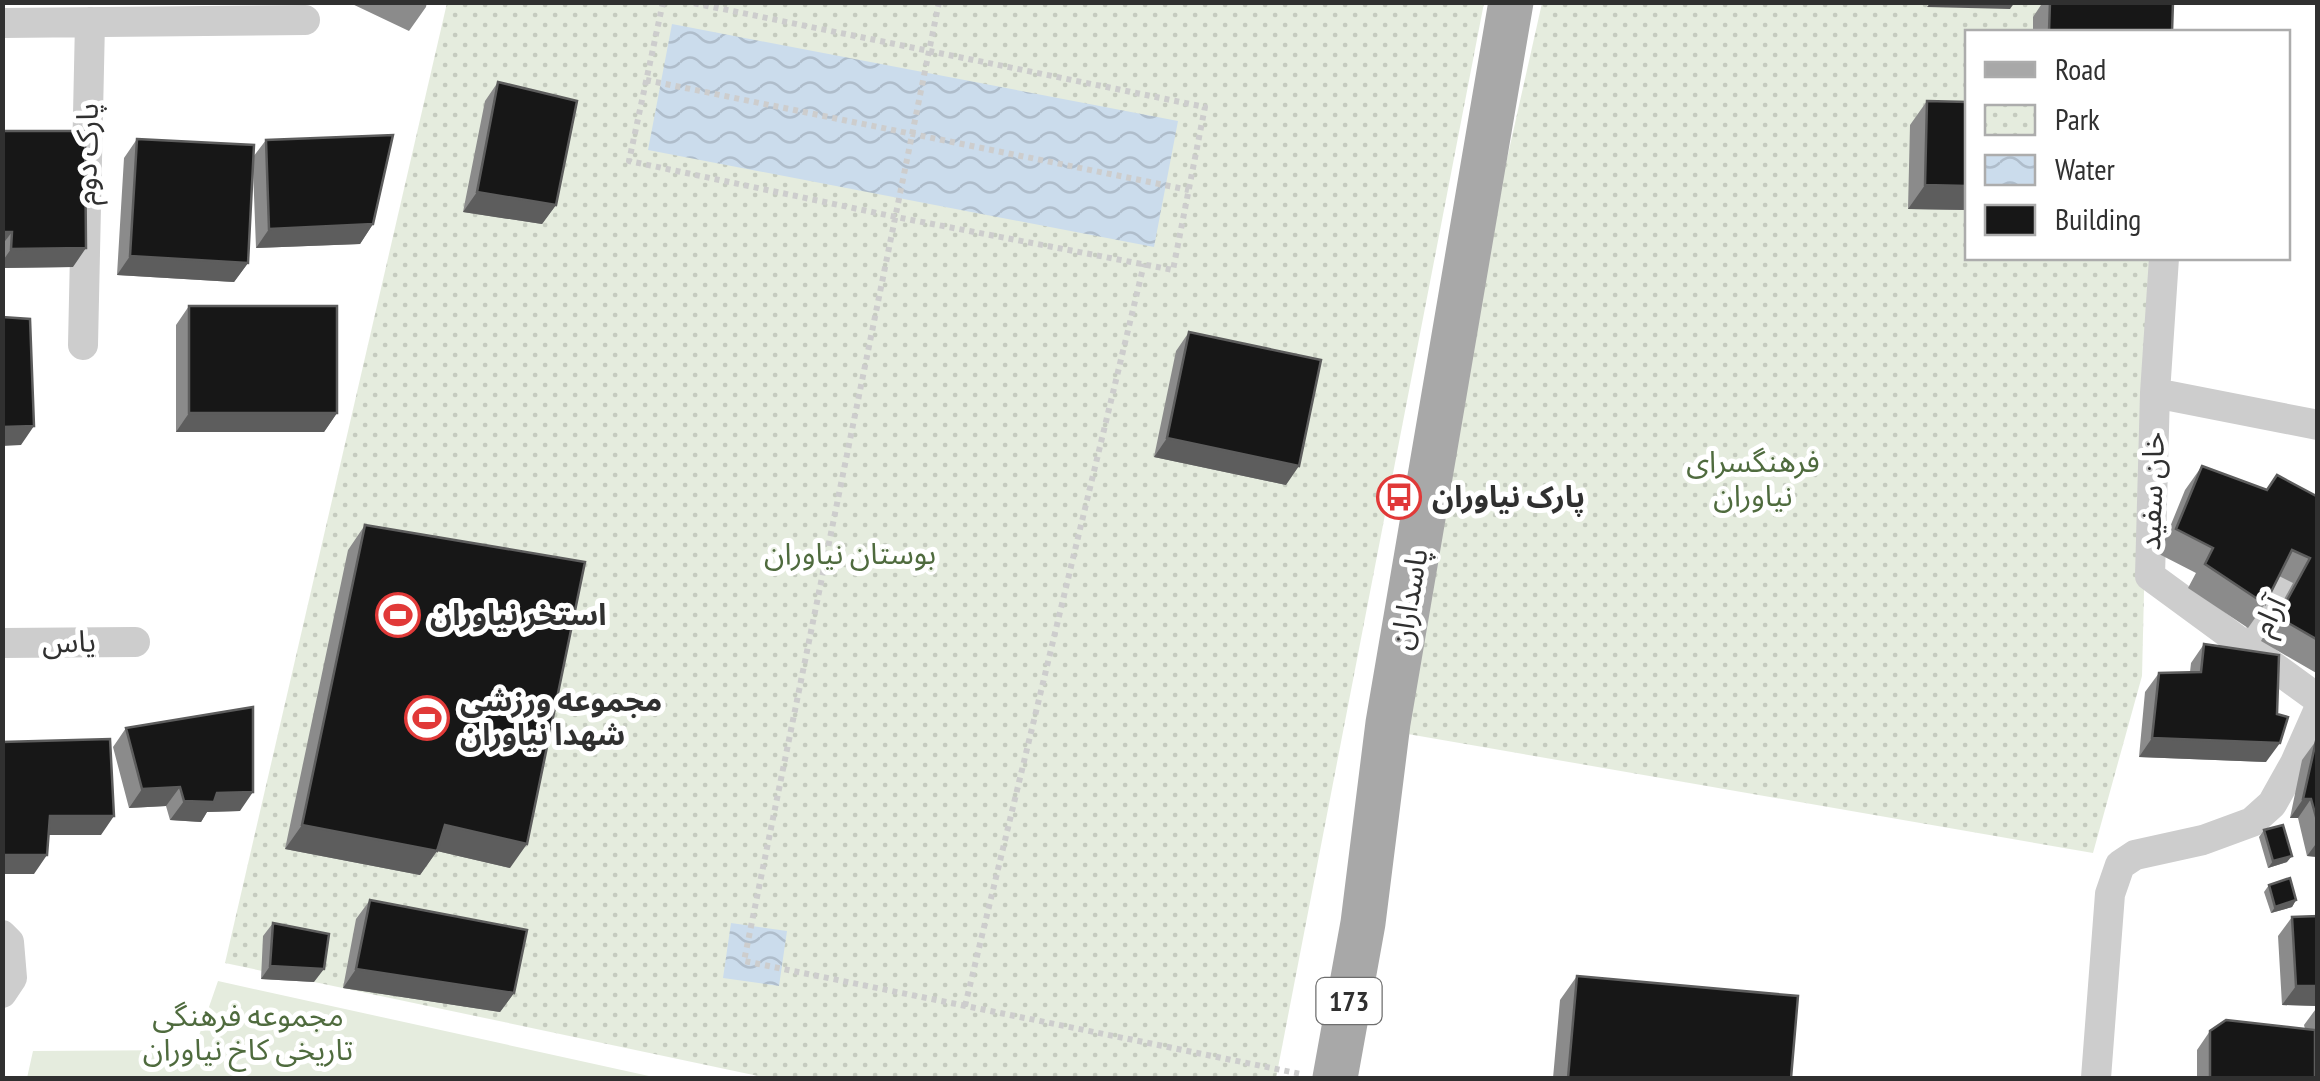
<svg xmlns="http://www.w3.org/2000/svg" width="2320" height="1081" font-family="'PT Sans Narrow','Noto Sans Arabic',sans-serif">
<defs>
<pattern id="park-dots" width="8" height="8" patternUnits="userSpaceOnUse" patternTransform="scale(2.5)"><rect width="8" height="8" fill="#e5ecde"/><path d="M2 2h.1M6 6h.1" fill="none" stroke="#c5cbbf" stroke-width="1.8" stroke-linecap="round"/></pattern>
<pattern id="water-waves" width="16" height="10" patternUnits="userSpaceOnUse" patternTransform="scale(2.5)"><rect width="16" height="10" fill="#cbdcec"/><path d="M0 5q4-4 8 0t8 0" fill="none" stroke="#afbdcb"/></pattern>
</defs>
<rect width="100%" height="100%" fill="#fff"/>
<path fill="url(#park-dots)" d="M447 3H1484L1276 1078H768L225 963Z
M1542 3H2158L2157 32H1968V258H2152L2142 676 2093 853 1379 729Z"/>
<path fill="#e5ecde" d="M218 981 658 1078H27L33 1051 194 1050Z"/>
<path fill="url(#water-waves)" d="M672 24 1178 121 1154 247 648 150Z
M731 923 787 931 779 986 723 978Z"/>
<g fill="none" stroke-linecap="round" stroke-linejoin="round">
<path stroke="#cdcdcd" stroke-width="6" stroke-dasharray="5 5" stroke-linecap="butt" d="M663 2 629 161 896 217 1173 270 1205 107 688 2
M939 2 744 961 1301 1074
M646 80 1189 190
M965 1006 1144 264"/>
<path stroke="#cdcdcd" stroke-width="30" d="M2 23 305 20
M2164 258 2155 393 2150 576 2318 699
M83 345 90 22
M2155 393 2318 425
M2 643 135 642
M2252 650 2285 582
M2 935 9 942 12 978 2 993
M2096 1078 2110 894 2120 865 2135 855 2203 840 2252 822 2272 804 2295 763 2318 711"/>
<path stroke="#a8a8a8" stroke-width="45" d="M1335 1078 1363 923 1388 723 1511 2"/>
</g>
<path fill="#8b8b8b" d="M348 2H427L426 7 409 31Z
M2043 2H2173L2172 32H2033V17Z
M498 82 556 205 542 224 463 212 485 101Z
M1927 101 1968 102V210L1908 209 1910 125Z
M2 131 73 267 2 268Z
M137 139 253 157 266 140 373 224 360 244 256 248 253 169 248 263 234 282 117 275 124 158Z
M189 306 337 413 324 432H176V325Z
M1189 332 1286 485 1154 457 1176 351Z
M2202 466 2267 490 2318 497V674L2261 641 2293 583 2279 576 2265 604 2248 628 2188 588 2196 573 2159 554 2185 490Z
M365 525 510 868 437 851 420 875 285 849 348 550Z
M2204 644 2266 762 2139 757 2145 692 2159 673 2190 672 2191 663Z
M126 728 240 811 207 812 201 822 170 820 166 806 129 808 113 747Z
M2318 738V857L2307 856 2298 818H2290L2302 760Z
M2264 830 2287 862 2268 868 2259 837Z
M2269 885 2296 900 2292 907 2271 913 2264 892Z
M370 900 514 993 500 1012 343 988 356 919Z
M2292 917 2318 1006 2282 1005 2278 936Z
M273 923 314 982 261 979 263 936Z
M1577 976 1791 1078H1553L1560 1000Z
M2318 1006V1078H2197V1050L2210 1031 2305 1029 2304 1025Z"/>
<path fill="#5d5d5d" d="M1931 2H2015L2010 9 1927 7Z
M1925 185 1968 186V210L1908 209Z
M477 192 556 205 542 224 463 212Z
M373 224 360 244 256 248 269 229Z
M2 232H12L2 245Z
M86 248 73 267 2 268V262L11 249Z
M130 256 248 263 234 282 117 275Z
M189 413H337L324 432H176Z
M34 426 21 445 2 446V427Z
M1167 438 1299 466 1286 485 1154 457Z
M2152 738 2280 743 2266 762 2139 757Z
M180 787 166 806 129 808 142 789Z
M253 792 240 811 207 812 201 822 170 820 184 801 217 793Z
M2303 799H2311L2298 818H2290Z
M50 816H114L101 835H37Z
M302 825H445L527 844 510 868 437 851 420 875 285 849Z
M2318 841V857L2307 856Z
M2 855H47L34 874H2Z
M2292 856 2287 862 2268 868 2273 861Z
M2296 900 2292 907 2271 913 2275 907Z
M270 966 324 969 314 982 261 979Z
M356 969 514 993 500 1012 343 988Z
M2296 986H2318V1006L2282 1005Z"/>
<path fill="#171717" stroke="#5d5d5d" stroke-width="2.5" d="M2050 2H2173L2172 32H2049Z
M498 82 577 101 556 205 477 192Z
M1927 101 1968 102V186L1925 185Z
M2 131H85L86 248 11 249 12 232H2Z
M393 135 373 224 269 229 266 140Z
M137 139 254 145 248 263 130 256Z
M189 306H337V413H189Z
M2 317 30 319 34 426 2 427Z
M1189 332 1321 360 1299 466 1167 438Z
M2202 466 2267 490 2277 475 2318 497V640L2278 617 2310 558 2292 550 2265 604 2205 564 2213 548 2176 529Z
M365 525 585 562 527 844 445 825 437 851 302 825Z
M2204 644 2279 655 2277 714 2288 717 2280 743 2152 738 2159 673 2201 672Z
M253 707V792L217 793 214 802 184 801 180 787 142 789 126 728Z
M2318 738V824L2311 799H2303L2316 741Z
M110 739 114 816H50L47 855H2V742Z
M2283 825 2292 856 2273 861 2264 830Z
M2290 878 2296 900 2275 907 2269 885Z
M370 900 527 930 514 993 356 969Z
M2318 916V986H2296L2292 917Z
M273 923 329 934 324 969 270 966Z
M1577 976 1798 996 1791 1078H1568Z
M2226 1020 2315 1030V1078H2210V1031Z"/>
<defs>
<g id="bus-ring" transform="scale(2.25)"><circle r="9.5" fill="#fff" stroke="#e13938" stroke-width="1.5"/><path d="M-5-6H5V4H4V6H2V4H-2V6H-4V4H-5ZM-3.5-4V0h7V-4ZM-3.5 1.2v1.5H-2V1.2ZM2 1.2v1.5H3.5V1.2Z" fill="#e13938"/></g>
<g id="stadium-ring" transform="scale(2.25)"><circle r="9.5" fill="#fff" stroke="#e13938" stroke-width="1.5"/><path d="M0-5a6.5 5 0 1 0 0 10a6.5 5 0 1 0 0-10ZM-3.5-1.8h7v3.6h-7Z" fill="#e13938"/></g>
</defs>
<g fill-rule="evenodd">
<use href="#bus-ring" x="1399" y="497"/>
<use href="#stadium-ring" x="398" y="615"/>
<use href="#stadium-ring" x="427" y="718"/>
</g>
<g text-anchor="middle" stroke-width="10" stroke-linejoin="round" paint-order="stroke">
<rect fill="#fff" stroke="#6e6e6e" stroke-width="2.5" x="1316.5" y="978" width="65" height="46" rx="8"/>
<g font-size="28" font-weight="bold" fill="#303030">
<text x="1349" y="1011">173</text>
</g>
<g font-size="30" fill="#303030" stroke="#fff">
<text transform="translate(87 154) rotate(-89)" y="10">پارک دوم</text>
<text transform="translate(2152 491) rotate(-88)" y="10">خان سفید</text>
<text transform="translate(1409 599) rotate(-80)" y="10">پاسداران</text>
<text transform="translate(2269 616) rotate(-64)" y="10">آرام</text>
<text transform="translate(69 642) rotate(-1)" y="10">یاس</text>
</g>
<g font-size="30" fill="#4f6b3e" stroke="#fff">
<text x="1753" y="472">فرهنگسرای<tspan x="1753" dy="34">نیاوران</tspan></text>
<text x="850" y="564">بوستان نیاوران</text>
<text x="248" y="1026">مجموعه فرهنگی<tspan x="248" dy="34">تاریخی کاخ نیاوران</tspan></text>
</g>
<g font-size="30" font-weight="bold" fill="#303030" stroke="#fff" text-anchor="start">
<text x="1432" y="507">پارک نیاوران</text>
<text x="430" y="625">استخر نیاوران</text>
<text x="460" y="711">مجموعه ورزشی<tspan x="460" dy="34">شهدا نیاوران</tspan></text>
</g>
</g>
<rect width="2320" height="1081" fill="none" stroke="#303030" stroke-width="10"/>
<rect x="1965" y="30" width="325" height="230" fill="#ffffff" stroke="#acacac" stroke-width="2.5"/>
<rect x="1985" y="62" width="50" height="15" fill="#a8a8a8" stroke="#acacac" stroke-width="2.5"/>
<text x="2055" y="80" font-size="30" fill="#303030">Road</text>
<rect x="1985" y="105" width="50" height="30" fill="url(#park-dots)" stroke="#acacac" stroke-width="2.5"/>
<text x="2055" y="130" font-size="30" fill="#303030">Park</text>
<rect x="1985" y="155" width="50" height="30" fill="url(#water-waves)" stroke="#acacac" stroke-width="2.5"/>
<text x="2055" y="180" font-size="30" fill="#303030">Water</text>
<rect x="1985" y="205" width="50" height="30" fill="#171717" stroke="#acacac" stroke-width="2.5"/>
<text x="2055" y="230" font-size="30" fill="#303030">Building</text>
</svg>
